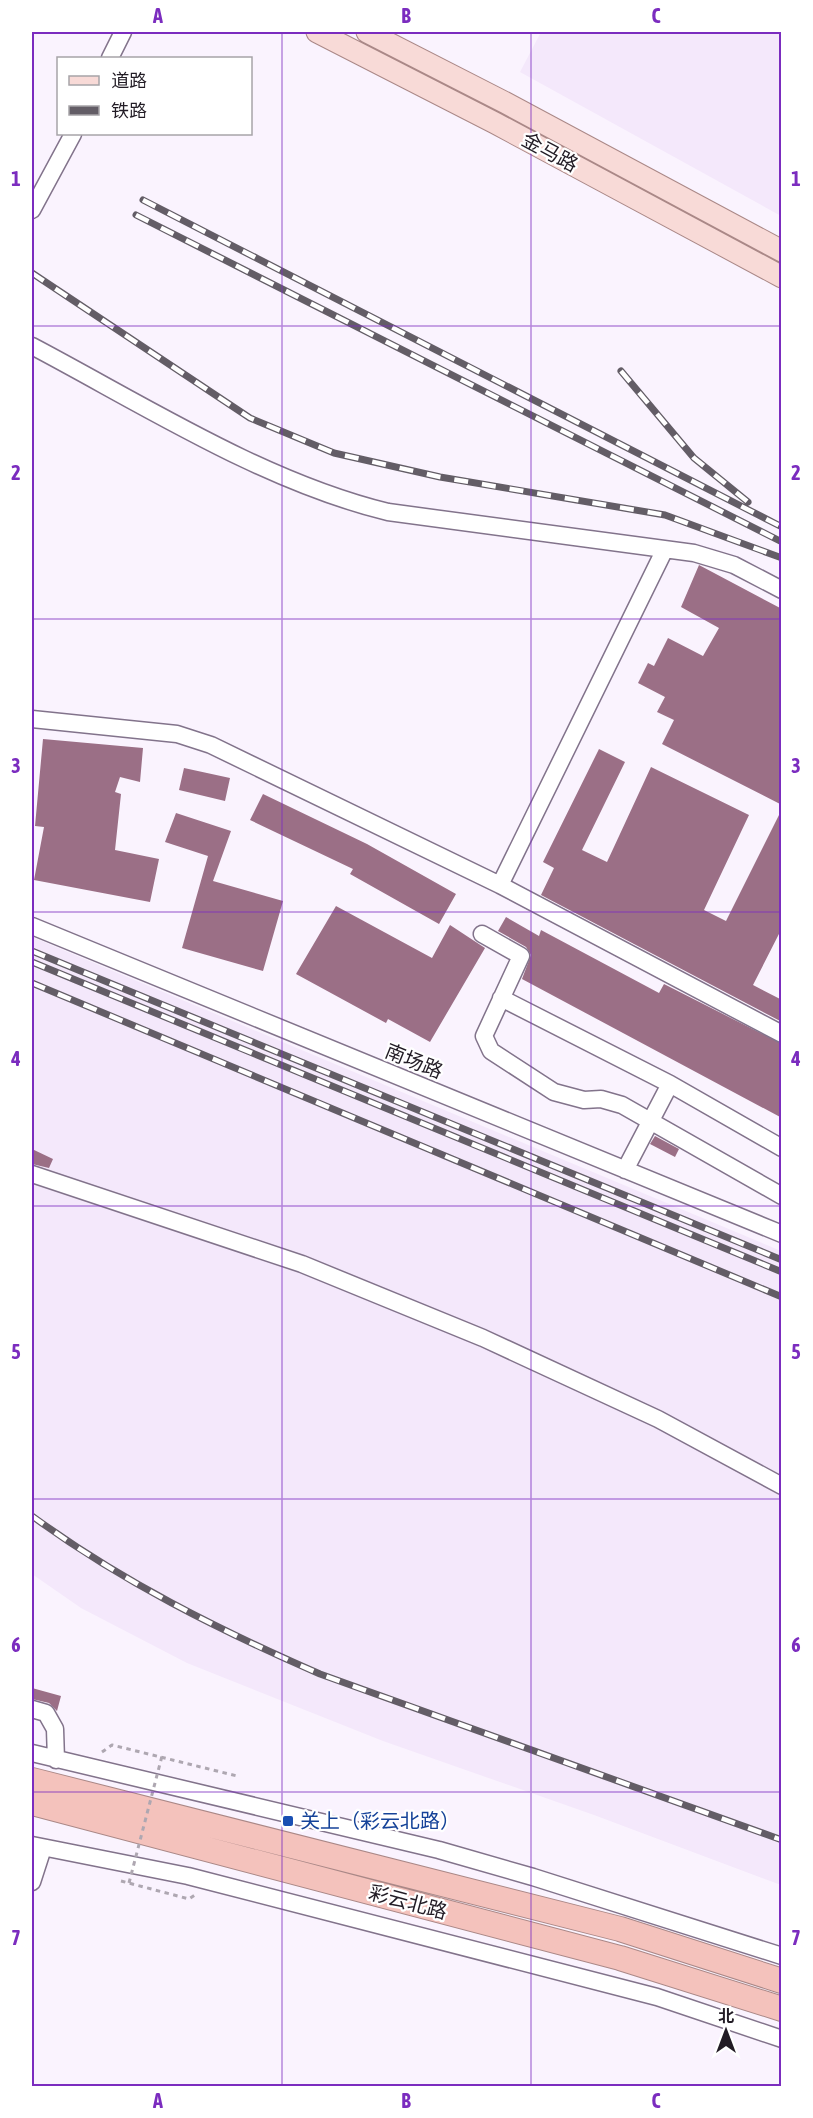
<svg xmlns="http://www.w3.org/2000/svg" width="813" height="2118" font-family="'Asap Condensed','Noto Sans SC',sans-serif">
<rect width="100%" height="100%" fill="#faf3fe"/>
<path fill="#f4e8fb" d="M541 32H781V216L520 72Z
M32 937 781 1251V1885L594 1815 383 1741 187 1663 81 1608 32 1574Z"/>
<path fill="#9b6f86" d="M699 565 782 609V805L662 744 674 720 657 712 665 697 638 683 648 663 654 666 668 638 703 656 719 628 681 607Z
M43 739 143 748 140 782 120 777 115 792 121 794 115 850 159 859 150 902 34 880 44 827 35 826Z
M599 749 625 762 582 850 607 862 651 767 749 815 704 910 726 921 782 809V928L753 985 782 1000V1022L541 895 554 868 543 862Z
M184 768 230 778 225 801 179 790Z
M263 794 367 844 456 894 439 924 350 874 353 869 250 820Z
M176 813 231 831 213 881 283 901 263 971 182 948 208 856 165 842Z
M336 906 432 958 450 925 485 948 430 1042 388 1019 386 1023 296 974Z
M506 917 539 936 541 930 659 993 664 984 782 1044V1118L522 979 531 955 526 947 498 931Z
M655 1136 679 1149 675 1157 650 1144Z
M32 1149 53 1159 49 1168 32 1164Z
M32 1688 61 1696 57 1711 49 1703 32 1699Z"/>
<g fill="none" stroke-linecap="round" stroke-linejoin="round">
<g stroke="#82738b" stroke-width="19">
<path id="minor" d="M110 58 123 32
M32 210 73 134
M32 346C144 405 264 482 388 512L694 553 734 565 782 590
M32 719 177 734 211 745 500 885 782 1034
M500 885 665 549
M32 926 782 1234
M482 934 521 956 484 1036 491 1051 554 1092 584 1100 601 1099 622 1105 782 1196
M501 998 670 1084 782 1148
M625 1170 670 1084
M32 1174 302 1264 483 1338 658 1419 782 1486
M32 1709 46 1713 55 1729 56 1760
M32 1753 439 1850 533 1877 782 1956
M32 1845 188 1876 657 1997 782 2039
M32 1882 43 1848"/>
</g>
<g stroke="#aa8887" stroke-width="23">
<path id="major" d="M317 32 495 123 782 277
M367 32 506 103 782 251"/>
</g>
<g stroke="#aa8887" stroke-width="26">
<path id="highway" d="M32 1780 620 1929 782 1981
M32 1803 620 1958 782 2009"/>
</g>
<path stroke="#aea7b1" stroke-width="3" stroke-dasharray="4.5 4.5" stroke-linecap="butt" d="M102 1752 112 1745 237 1776
M121 1881 189 1899 195 1895"/>
<use href="#minor" stroke="#fff" stroke-width="16"/>
<use href="#major" stroke="#f8dad7" stroke-width="21"/>
<use href="#highway" stroke="#f4c2bc" stroke-width="24"/>
<g stroke="#635d66" stroke-width="7">
<path id="rail" d="M143 200 782 527
M136 215 782 542
M32 273 250 418 334 453 440 477 665 515 782 558
M621 371 694 458 748 502
M32 951 782 1260
M32 962 782 1272
M32 983 782 1297
M32 1516C121 1581 219 1630 320 1674L782 1840"/>
</g>
<use href="#rail" stroke="#fff" stroke-width="4.5" stroke-dasharray="14" stroke-linecap="butt"/>
<path stroke="#aea7b1" stroke-width="3" stroke-dasharray="4.5 4.5" stroke-linecap="butt" d="M129 1883 162 1756"/>
</g>
<path fill="none" stroke="#7b2cbf" stroke-width="1.5" stroke-opacity="0.55" d="M282 32V2086M531 32V2086M32 326H782M32 619H782M32 912H782M32 1206H782M32 1499H782M32 1792H782"/>
<rect fill="#1a4fb4" stroke="#fff" stroke-width="2" x="282" y="1815" width="12" height="12" rx="3"/>
<g text-anchor="middle" stroke-width="4.5" stroke-linejoin="round" paint-order="stroke">
<g font-size="20" fill="#221c25" stroke="#fff">
<text transform="translate(550 152) rotate(28)" y="7">金马路</text>
<text transform="translate(414 1061) rotate(22)" y="7">南场路</text>
<text transform="translate(408 1902) rotate(15)" y="7">彩云北路</text>
</g>
<g font-size="20" fill="#164399" stroke="#fff" text-anchor="start">
<text x="300" y="1828">关上（彩云北路）</text>
</g>
</g>
<rect width="813" height="2118" fill="none" stroke="#ffffff" stroke-width="66"/>
<rect x="57" y="57" width="195" height="78" fill="#ffffff" stroke="#a7a4a8" stroke-width="1.5"/>
<rect x="69" y="76" width="30" height="9" fill="#f8dad7" stroke="#a7a4a8" stroke-width="1.5"/>
<text x="111" y="87" font-size="18" fill="#221c25">道路</text>
<rect x="69" y="106" width="30" height="9" fill="#635d66" stroke="#a7a4a8" stroke-width="1.5"/>
<text x="111" y="117" font-size="18" fill="#221c25">铁路</text>
<g transform="translate(726 2031)" stroke="#ffffff" stroke-width="4.5" paint-order="stroke">
<path d="M0-4.5L10 22L0 15L-10 22Z" fill="#221c25"/>
<text y="-9" font-size="16" font-weight="bold" text-anchor="middle" fill="#221c25">北</text>
</g>
<rect x="33" y="33" width="747" height="2052" fill="none" stroke="#7b2cbf" stroke-width="2"/>
<g font-size="20" text-anchor="middle" font-weight="bold" fill="#7b2cbf">
<text x="158" y="23">A</text>
<text x="406" y="23">B</text>
<text x="656" y="23">C</text>
<text x="16" y="186">1</text>
<text x="796" y="186">1</text>
<text x="16" y="480">2</text>
<text x="796" y="480">2</text>
<text x="16" y="773">3</text>
<text x="796" y="773">3</text>
<text x="16" y="1066">4</text>
<text x="796" y="1066">4</text>
<text x="16" y="1359">5</text>
<text x="796" y="1359">5</text>
<text x="16" y="1652">6</text>
<text x="796" y="1652">6</text>
<text x="16" y="1945">7</text>
<text x="796" y="1945">7</text>
<text x="158" y="2108">A</text>
<text x="406" y="2108">B</text>
<text x="656" y="2108">C</text>
</g>
</svg>
